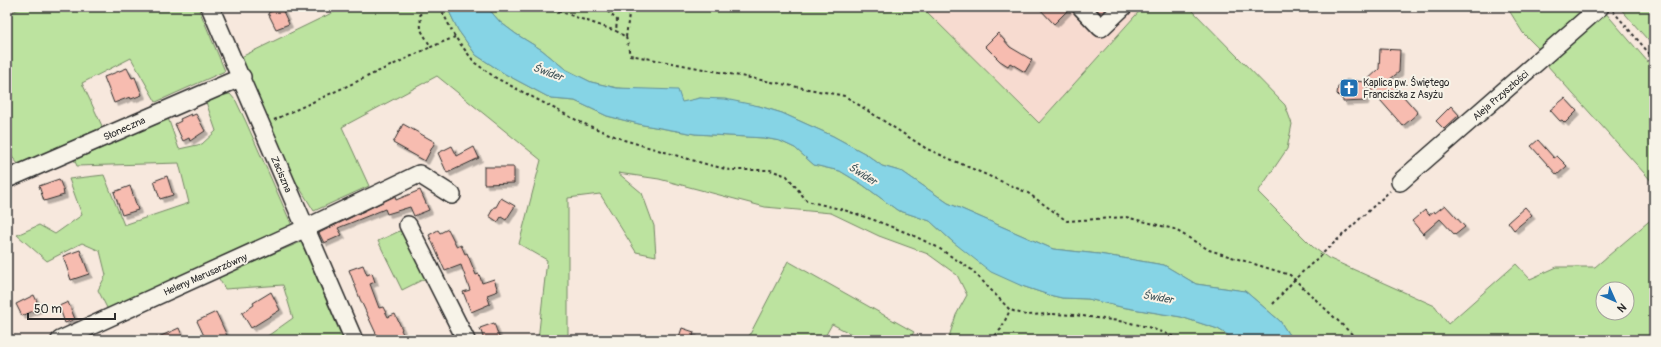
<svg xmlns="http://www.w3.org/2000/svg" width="1661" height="347" font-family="Pangolin,sans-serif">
<defs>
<filter id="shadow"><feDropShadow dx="3.5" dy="3.5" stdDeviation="0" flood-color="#0004"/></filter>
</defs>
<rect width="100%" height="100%" fill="#f7e8dd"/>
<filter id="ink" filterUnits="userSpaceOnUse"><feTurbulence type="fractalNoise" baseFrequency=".025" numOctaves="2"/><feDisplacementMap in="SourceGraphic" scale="8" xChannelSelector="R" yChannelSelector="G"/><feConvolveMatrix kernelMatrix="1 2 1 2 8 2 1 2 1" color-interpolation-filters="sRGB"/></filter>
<g filter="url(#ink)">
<path fill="#f7dbd0" d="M922 7H1143L1039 123Z"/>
<path fill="#bce39f" stroke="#748765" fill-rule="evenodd" d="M24 7H198L225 71 156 102 131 58 82 83 103 128 19 165 7 151V14Z
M344 7H447L458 30 476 55 505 74 552 99 575 101 607 116 643 125 695 134 764 138 780 141 795 148 814 165 840 171 863 185 897 210 930 221 953 242 1022 286 1049 295 1062 298 1088 299 1121 307 1181 317 1218 329 1236 340H948L956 315 967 295 957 275 928 254 879 236 831 213 765 207 659 179 618 173 642 193 654 226 656 256 636 252 600 194 568 198V340H538L547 260 519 244 541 160 437 76 342 127 369 186 314 211 283 161 239 58Z
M487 7H922L1039 123 1143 7H1189L1285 105 1292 124 1287 149 1258 192 1313 247 1328 258 1435 306 1448 324 1516 264 1530 279 1557 267H1595L1654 217V340H1292L1280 321 1245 291 1196 284 1164 265 1099 254 1053 249 948 203 903 172 882 166 866 154 833 136 782 113 759 106 700 98 682 103 645 90 617 88 591 82 565 69 542 50 516 34 500 22ZM1603 289H1627V313H1603Z
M1507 7H1587L1539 49 1523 33Z
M1619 7H1654V47Z
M1604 11 1654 69V184L1546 64Z
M230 94 236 101 246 122 293 228 108 310 98 290 106 275 100 251 82 243 47 261 17 235 39 225 55 234 82 215 69 179 104 175 124 225 189 203 179 163 77 166 73 157 168 118 179 149 202 144 216 131 205 99Z
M404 229 428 277 402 290 378 241Z
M301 242 342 337 335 340H262L293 318 283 285 225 289 218 277Z
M788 261 914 332 909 340H863L832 324 823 340H747Z"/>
<path fill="#86d4e5" stroke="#62909b" d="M447 7H487L500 22 516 34 542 50 565 69 591 82 617 88 678 90 682 102 700 98 725 99 759 106 782 113 833 136 866 154 882 166 903 172 948 203 1053 249 1099 254 1164 265 1196 284 1245 291 1280 321 1292 340H1236L1218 329 1181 317 1121 307 1088 299 1062 298 1049 295 1022 286 991 272 953 242 930 221 897 210 863 185 840 171 814 165 795 148 780 141 764 138 695 134 643 125 607 116 575 101 552 99 505 74 476 55 458 30Z"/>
<path fill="#f7bcb0" stroke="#2b2b2b" filter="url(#shadow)" d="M281 7 289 24 276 29 268 13Z
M1038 7H1071L1054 24Z
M1095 7H1109L1101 14Z
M998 33 1010 47 1032 60 1025 72 1010 63 1008 66 1000 61 985 46Z
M1380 49 1400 50 1399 72 1389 80 1418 113 1403 126 1366 84 1365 101 1343 102V100L1337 94 1338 87 1346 80 1365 82 1379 69Z
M127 68 132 78 135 77 142 95 131 99 130 97 114 103 104 77Z
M1565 98 1577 111 1565 123 1562 120 1560 121 1550 110Z
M1451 106 1459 115 1444 129 1436 121Z
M191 114V116L196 114 205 131 190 141 189 138 183 141 175 124 181 121 180 119Z
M403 124 435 142 425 161 393 143Z
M1538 140 1554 158 1557 156 1567 166 1557 175 1531 146Z
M452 146 457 156 474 147 479 158 447 173 438 153Z
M484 167H514V183L484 184Z
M167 176 173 195 160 199 154 181Z
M59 179 63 189 64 195 44 201 39 186Z
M130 186 138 210 122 215 114 192Z
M420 190 429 210 414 216 410 207 387 214 385 209 338 228 342 235 324 243 319 233 395 196 396 200Z
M501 198 515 206 506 220 501 217 498 222 489 216 494 207H496Z
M1445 205 1465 227 1455 235 1440 219 1423 234 1412 221 1425 210 1429 215 1434 211 1435 213Z
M1525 207 1532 215 1514 230 1508 222Z
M448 229 457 247 461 245 465 254 467 253 476 275 479 274 482 283 494 279 498 291 487 295 490 304 471 312 463 292 470 290 461 265 445 271 429 235 438 230 440 233Z
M80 250 89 274 71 280 63 256Z
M363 265 367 275 372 273 375 282 370 284 379 308 383 307 388 317 395 314 402 329 401 330 404 336 395 340H379L360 299 349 270Z
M271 292 280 310 251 328 242 313 254 305 253 303Z
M34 295 40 308 22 316 16 304Z
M68 302 75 319 65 323 59 306Z
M216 312 229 340H206L197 321Z
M494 323 500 340H484L480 328Z
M179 328 184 340H152Z
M682 328 694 332 692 340H678Z"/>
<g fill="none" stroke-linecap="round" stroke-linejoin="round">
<g stroke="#2b2b2b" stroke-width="20">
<path id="minor" d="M210 7 354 340
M1081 7 1101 28 1123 7
M7 179 242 77
M1400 182 1600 7
M408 225 466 340
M60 340 306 228 419 174 452 195"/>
</g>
<path stroke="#2b2b2b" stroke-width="2" stroke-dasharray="3 3" stroke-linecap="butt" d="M420 7 421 30 431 47 455 37
M440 7 455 37 475 63 496 78 582 123 624 140 709 165 730 170H770L787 176 807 201 844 210 874 220 910 234 937 247 972 270 1010 310 1026 315 1051 314 1075 315 1126 322 1148 327 1183 340
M547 7 616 31
M603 7 617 20 616 31 626 37 630 55 845 96 927 149 1028 193 1067 221 1126 217 1174 229 1209 250 1290 275 1358 340
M1613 11 1654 59
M626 37 630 7
M274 120 431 47
M1273 304 1295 279 1390 191
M991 340 1001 329 1010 310"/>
<use href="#minor" stroke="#f7f3e8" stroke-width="17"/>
</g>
</g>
<defs>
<g id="church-square" transform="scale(1)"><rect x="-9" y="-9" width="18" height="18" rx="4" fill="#1f6fb2" stroke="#f7f3e8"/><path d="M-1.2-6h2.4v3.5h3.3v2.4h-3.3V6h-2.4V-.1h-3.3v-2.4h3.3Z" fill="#fff"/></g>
</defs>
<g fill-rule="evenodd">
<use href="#church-square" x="1349" y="88"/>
</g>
<g text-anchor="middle" stroke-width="4" stroke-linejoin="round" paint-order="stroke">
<g font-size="10" fill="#2b2b2b" stroke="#f7f3e8" text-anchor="start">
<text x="1363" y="86">Kaplica pw. Świętego<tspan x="1363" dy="12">Franciszka z Asyżu</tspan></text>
</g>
<g font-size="10" fill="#2b2b2b" stroke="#f7f3e8">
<text transform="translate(1500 95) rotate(-41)" y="4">Aleja Przyszłości</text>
<text transform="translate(124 128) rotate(-24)" y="4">Słoneczna</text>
<text transform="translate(282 174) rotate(67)" y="4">Zaciszna</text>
<text transform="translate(205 274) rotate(-24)" y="4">Heleny Marusarzówny</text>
</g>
<g font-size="11" font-style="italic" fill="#42555a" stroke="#f7f3e8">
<text transform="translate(548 72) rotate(20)" y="4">Świder</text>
<text transform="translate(863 174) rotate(32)" y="4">Świder</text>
<text transform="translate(1158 297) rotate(10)" y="4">Świder</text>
</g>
</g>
<rect width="1661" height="347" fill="none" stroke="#f7f3e8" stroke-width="24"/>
<rect x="12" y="12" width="1637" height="323" fill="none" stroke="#2b2b2b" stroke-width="1.5" filter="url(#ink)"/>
<g transform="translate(1615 301) rotate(135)"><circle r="19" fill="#f7f3e8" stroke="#a5a39c"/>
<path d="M0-3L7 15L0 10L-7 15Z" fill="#1f6fb2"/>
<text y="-6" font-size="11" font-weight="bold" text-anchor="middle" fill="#2b2b2b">N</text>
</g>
<path d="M28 313v6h87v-6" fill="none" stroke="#2b2b2b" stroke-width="2"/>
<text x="34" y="313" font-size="12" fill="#2b2b2b" stroke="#f7f3e8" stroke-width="3" paint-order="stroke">50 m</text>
</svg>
